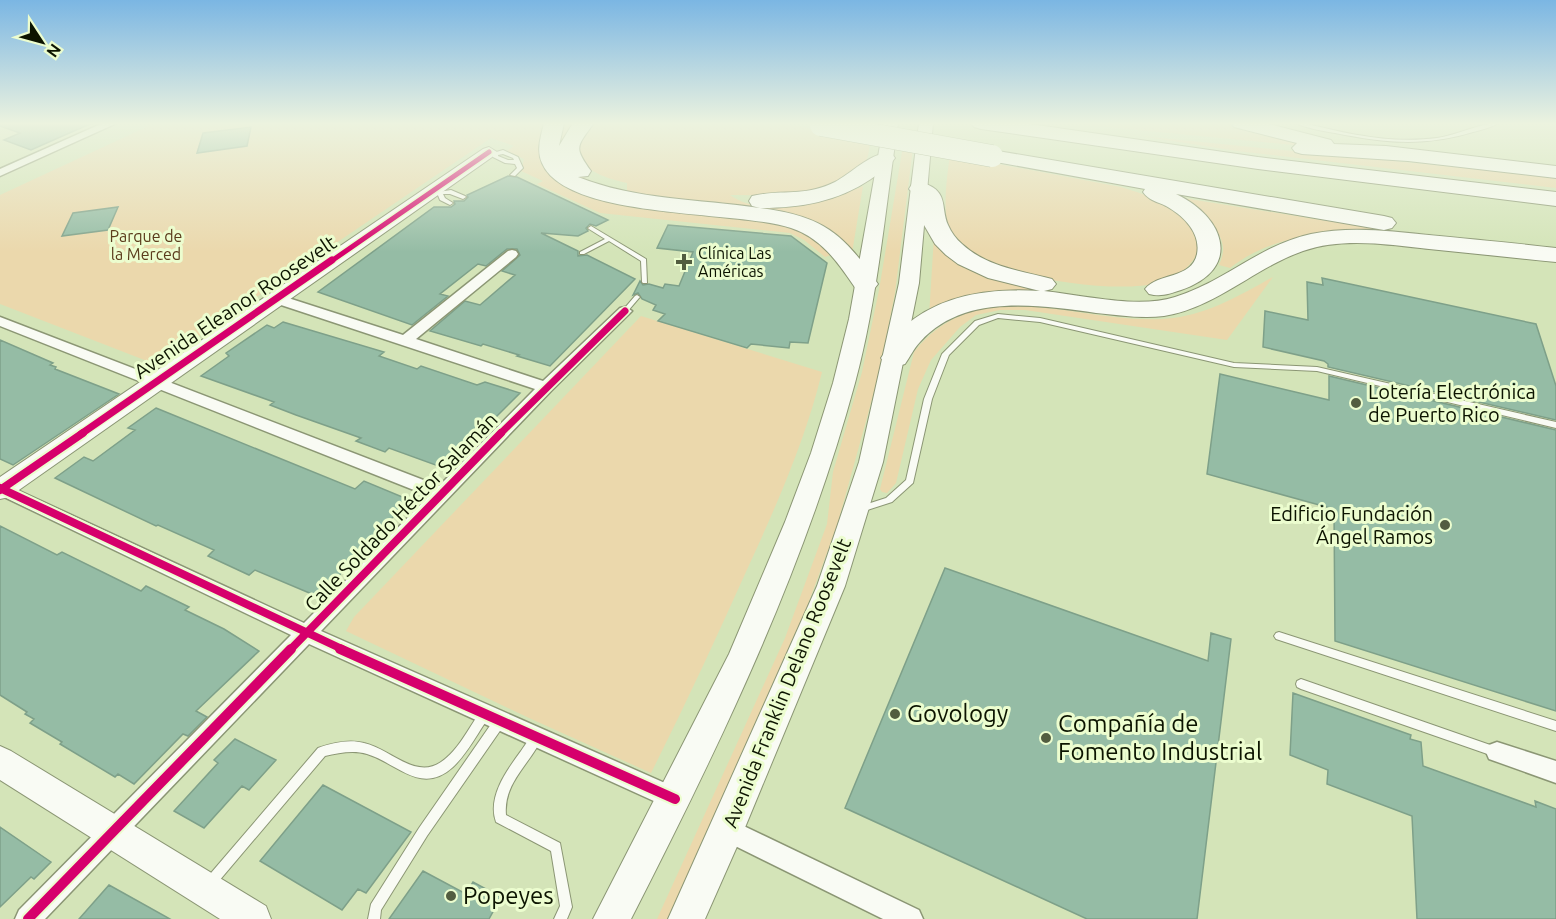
<svg xmlns="http://www.w3.org/2000/svg" width="1556" height="919" font-family="Ubuntu,sans-serif">
<rect width="100%" height="100%" fill="#d4e4b8"/>
<path fill="#ebd8ac" d="M155 123H547C547 135 542 155 546 166 553 190 600 200 620 204L785 221 837 253 825 257 804 240 790 233 600 213 537 184 543 181 521 171 524 159 507 151 514 146 491 138 165 359 147 361 0 304V195Z
M565 123H578C530 161 596 187 627 194V183C592 176 556 157 593 123H784L871 140C869 147 869 157 865 163 861 172 853 176 844 181 808 202 769 194 730 195 765 220 827 202 863 186L852 253C847 243 839 238 829 232 815 224 799 215 783 211 737 200 569 212 558 154 556 143 561 133 565 123Z
M1066 123H1232L1314 147Z
M1140 136 1556 177V188L1237 151Z
M903 146 913 148 895 293 879 374 837 526 794 642 673 919H657L785 638 827 524 833 472 862 372 879 290Z
M950 155 1121 187C1146 195 1184 205 1195 233 1197 238 1198 245 1199 251 1190 268 1176 279 1157 283 1114 295 984 276 954 241 940 224 947 176 950 155Z
M1183 198 1378 229 1380 232C1326 233 1275 233 1230 268L1219 265C1237 227 1190 219 1183 198Z
M934 236 1009 282 1032 289 1031 293 929 316Z
M1273 277 1227 340 1025 310H1000L976 315 960 327 931 360 918 389 896 483 887 493 882 492 880 489 914 352C982 266 1085 329 1173 318 1211 313 1240 295 1273 277Z
M641 316 822 372C806 438 778 502 750 563 718 634 686 704 651 773L529 718 346 631 354 617Z"/>
<path fill="#95bca5" stroke="#7ea089" stroke-width="1.5" d="M0 123H92L31 150 4 140 20 133 0 126Z
M251 127 247 146 197 153 203 133Z
M508 176 517 177 608 220 596 226 590 224 586 228 588 231 578 236 541 233 578 251V256L587 255 635 279 550 366 517 356 519 355 483 344 481 346 430 331 465 301 480 305 515 275 502 271 520 255 517 249H507L486 266 478 264 440 294 448 296 412 325 318 292 434 207H451L455 204 454 201H464L468 197 467 195Z
M118 207 108 230 62 236 73 213Z
M668 225 791 236 827 263 808 343 790 342 789 348 751 344 747 348 658 321 665 314 653 310 656 305 642 299 638 293 633 295 640 281 643 285 649 284 663 288 665 284 679 286 693 252 657 248Z
M1322 278 1536 324 1556 386V420L1328 367V364L1324 361 1263 347 1265 311 1308 320 1307 282 1323 285Z
M283 322 384 352 379 356 417 369 421 366 477 385 485 382 520 393 492 421 497 422 481 439 473 435 441 467 389 448 385 452 356 441 361 438 296 415 270 405 274 402 201 376 229 356 226 353 267 325 274 328Z
M0 340 53 363 50 365 56 367 55 369 119 394 13 465 0 459Z
M1220 374 1329 400V376L1556 430V711L1335 641 1334 509 1207 474Z
M156 408 355 489 364 481 412 501 393 517 319 597 255 570 249 575 208 556 214 550 158 525 156 526 55 478 84 457 93 461 135 430 128 428Z
M0 526 57 555 62 552 141 591 146 586 189 607 185 610 224 629 259 651 196 711 207 717 188 736 183 734 134 784 118 774 115 777 60 744 62 742 30 723 34 719 25 714 27 712 0 695Z
M945 568 1208 661 1211 633 1231 639 1197 919H1087L845 808Z
M1293 693 1411 735 1410 739 1421 742 1423 766 1536 807 1535 801 1556 809V919H1417L1412 816 1327 784 1328 770 1290 755Z
M235 739 276 760 249 790 242 786 204 828 174 811 218 763 214 760Z
M323 785 411 832 366 893 358 889 342 910 260 861Z
M0 827 51 862 34 879 31 877 0 907Z
M423 871 466 894 473 882 501 897 489 919H389Z
M109 885 170 919H79Z"/>
<g fill="none" stroke-linecap="round" stroke-linejoin="round">
<g stroke="#8b9674" stroke-width="2">
<path id="lane" d="M1295 123H1304C1347 134 1392 144 1437 138 1457 135 1480 123 1499 123 1492 127 1482 130 1473 132 1424 147 1385 143 1335 133 1322 131 1307 128 1295 123Z
M503 150 518 157 523 168 515 176 510 175 517 168 515 164 505 163 493 157V153ZM503 154 513 158 514 160H508L498 156V155Z
M451 190 465 196 466 197 463 199 450 194H443L445 198 453 203 450 205 440 200 437 193 438 192Z
M591 226 646 259 647 283H643L642 282 641 261 609 241 584 254H580V252L605 239 589 229 588 228Z
M637 295 640 297 639 298 627 312H623V310L635 296Z
M998 314 1040 318 1234 363 1317 367 1556 422V428L1317 371 1234 367 1040 322 998 318 979 325 949 355 932 399 913 483 892 502 858 513 855 512 854 510 855 508 886 498 906 480 924 399 942 354 975 321Z
M1279 632 1556 721V731L1276 639 1274 636 1276 633Z
M1301 679 1496 747 1500 748 1501 752 1500 756 1496 757 1301 689 1297 687 1296 684 1297 681Z
M485 709 489 711 490 714 489 717C477 734 468 753 453 767 421 796 397 763 367 754 353 750 339 753 325 756L213 888 209 890 205 888 203 884 205 880 318 748C332 743 349 739 364 743 389 748 415 780 441 762 459 750 469 727 481 711Z
M500 716 504 717 505 721 504 725 427 836 381 910 380 919H368L371 904 419 828 496 717Z
M537 733 541 734 542 738C530 764 503 783 506 815L560 843 572 907 567 919H554L560 906 551 851 496 822C487 797 507 770 521 751 526 744 530 736 537 733Z"/>
</g>
<g stroke="#8b9674" stroke-width="3">
<path id="street" d="M103 123H117L0 176V169Z
M512 250 516 251 518 254 516 257 416 339 543 381 620 308 625 307 632 311 551 391 321 631 683 791 686 799 683 807 675 810 667 807 309 644 45 919H15L19 910 291 635 0 495V482L304 623 429 496 0 326V317L439 486 535 389 272 302 270 299 272 296H282L403 335 508 251Z
M1497 742 1556 761V783L1489 759 1486 752 1489 745Z
M727 818 919 910 923 919H883L719 838 715 830 719 822Z"/>
</g>
<g stroke="#8b9674" stroke-width="2">
<path id="secondary" d="M884 123H898C885 210 878 298 855 383 804 571 719 747 631 919H593L729 654 785 522 811 453 833 383 849 319Z
M919 123H933L919 283 883 462 845 586 739 842 705 919H668L817 586 859 462 899 283Z
M489 147 497 152 495 155 9 497 0 499V477L483 149Z
M0 746 11 751 266 906 271 919H220L0 780Z"/>
</g>
<g stroke="#8b9674" stroke-width="2">
<path id="highway" d="M544 123H564L559 146 573 123H594C577 147 573 146 591 171L588 176 578 177C636 200 698 199 760 208L752 206 749 201 752 196C782 189 805 197 835 182 852 173 875 149 892 154L895 158C889 167 879 173 871 179 837 202 800 208 760 208 823 216 843 233 878 284L874 289 865 292 856 289C839 264 822 238 791 228 737 210 566 220 542 163 536 150 541 136 544 123Z
M971 123H1023L1258 157 1556 192V206L1258 169 981 129 974 127Z
M1231 123H1265L1331 140 1334 144 1386 146 1556 166V178L1408 161 1302 154 1295 152 1292 148 1297 143 1234 127Z
M992 150 1384 216 1392 218 1396 223 1392 228 1384 230 1176 194C1225 217 1243 269 1181 290 1169 294 1161 297 1149 294L1145 289C1157 273 1192 279 1197 254 1201 233 1184 216 1166 206 1158 202 1148 200 1143 192L1145 189 985 160 982 156 985 152Z
M920 182C950 190 940 207 948 225 951 232 956 239 962 244 987 267 1021 271 1052 279L1056 284 1052 289 1044 291C1083 295 1138 309 1175 297 1224 282 1260 245 1311 234 1350 226 1390 231 1429 235 1471 239 1514 243 1556 248V262C1514 258 1472 253 1429 249 1389 245 1343 237 1303 251 1254 268 1217 307 1164 316 1142 319 1118 315 1096 313 1038 305 964 293 920 342 914 348 910 357 905 364L895 367 885 364 881 358C888 348 894 336 903 328 940 294 992 288 1040 291L988 278 958 264 946 255 935 244 924 225 922 202 909 189 912 184Z"/>
</g>
<use href="#lane" fill="#f9fbf4" fill-rule="evenodd"/>
<use href="#street" fill="#f9fbf4" fill-rule="evenodd"/>
<use href="#secondary" fill="#f9fbf4" fill-rule="evenodd"/>
<use href="#highway" fill="#f9fbf4" fill-rule="evenodd"/>
<g stroke="#8b9674" stroke-width="23" stroke-linecap="butt">
<path id="highway-bridge" d="M821 125 992 156"/>
</g>
<use href="#highway-bridge" stroke="#f9fbf4" stroke-width="22"/>
<g stroke="#ecfdcf" stroke-width="8">
<path id="cycleway-far3" d="M330 262 489 152"/>
</g>
<g stroke="#ecfdcf" stroke-width="10">
<path id="cycleway-far2" d="M81 434 332 260
M500 434 625 311"/>
</g>
<g stroke="#ecfdcf" stroke-width="12">
<path id="cycleway-far1" d="M0 488 344 650
M0 490 83 433
M290 650 501 433"/>
</g>
<g stroke="#ecfdcf" stroke-width="14">
<path id="cycleway" d="M340 649 675 799
M28 919 291 649"/>
</g>
<use href="#cycleway-far3" stroke="#d6006c" stroke-width="5"/>
<use href="#cycleway-far2" stroke="#d6006c" stroke-width="7"/>
<use href="#cycleway-far1" stroke="#d6006c" stroke-width="8"/>
<use href="#cycleway" stroke="#d6006c" stroke-width="10"/>
</g>
<linearGradient id="sky" x2="0" y2="1"><stop stop-color="#7bb6e3"/><stop offset="0.49" stop-color="#ecf3df"/><stop offset="1" stop-color="#ecf3df" stop-opacity="0"/></linearGradient>
<rect width="1556" height="252" fill="url(#sky)"/>
<g fill="#525d40" stroke="#ecfdcf" stroke-width="2">
<path d="M681 253h6v6h6v6h-6v6h-6v-6h-6v-6h6z"/>
<circle cx="1356" cy="403" r="6"/>
<circle cx="1445" cy="525" r="6"/>
<circle cx="895" cy="714" r="6"/>
<circle cx="1046" cy="738" r="6"/>
<circle cx="451" cy="896" r="6"/>
</g>
<g text-anchor="middle" stroke-width="6" stroke-linejoin="round" paint-order="stroke">
<g font-size="16" fill="#5b3c1c" stroke="#ecfdcf">
<text x="146" y="242">Parque de<tspan x="146" dy="18">la Merced</tspan></text>
</g>
<g font-size="16" fill="#0c1400" stroke="#ecfdcf" text-anchor="start">
<text x="698" y="259">Clínica Las<tspan x="698" dy="18">Américas</tspan></text>
</g>
<g font-size="20" fill="#0c1400" stroke="#ecfdcf">
<text transform="translate(235 307) rotate(-34)" y="7">Avenida Eleanor Roosevelt</text>
<text transform="translate(401 512) rotate(-46)" y="7">Calle Soldado Héctor Salamán</text>
<text transform="translate(787 683) rotate(-68)" y="7">Avenida Franklin Delano Roosevelt</text>
</g>
<g font-size="20" fill="#0c1400" stroke="#ecfdcf" text-anchor="start">
<text x="1368" y="399">Lotería Electrónica<tspan x="1368" dy="23">de Puerto Rico</tspan></text>
<text x="1433" y="521" text-anchor="end">Edificio Fundación<tspan x="1433" dy="23">Ángel Ramos</tspan></text>
</g>
<g font-size="24" fill="#0c1400" stroke="#ecfdcf" text-anchor="start">
<text x="907" y="722">Govology</text>
<text x="1058" y="732">Compañía de<tspan x="1058" dy="28">Fomento Industrial</tspan></text>
<text x="463" y="904">Popeyes</text>
</g>
</g>
<g transform="translate(42 42) rotate(126)" stroke="#ecfdcf" stroke-width="4.5" paint-order="stroke">
<path d="M0-4.5L10 22L0 15L-10 22Z" fill="#0c1400"/>
<text y="-9" font-size="16" font-weight="bold" text-anchor="middle" fill="#0c1400">N</text>
</g>
</svg>
